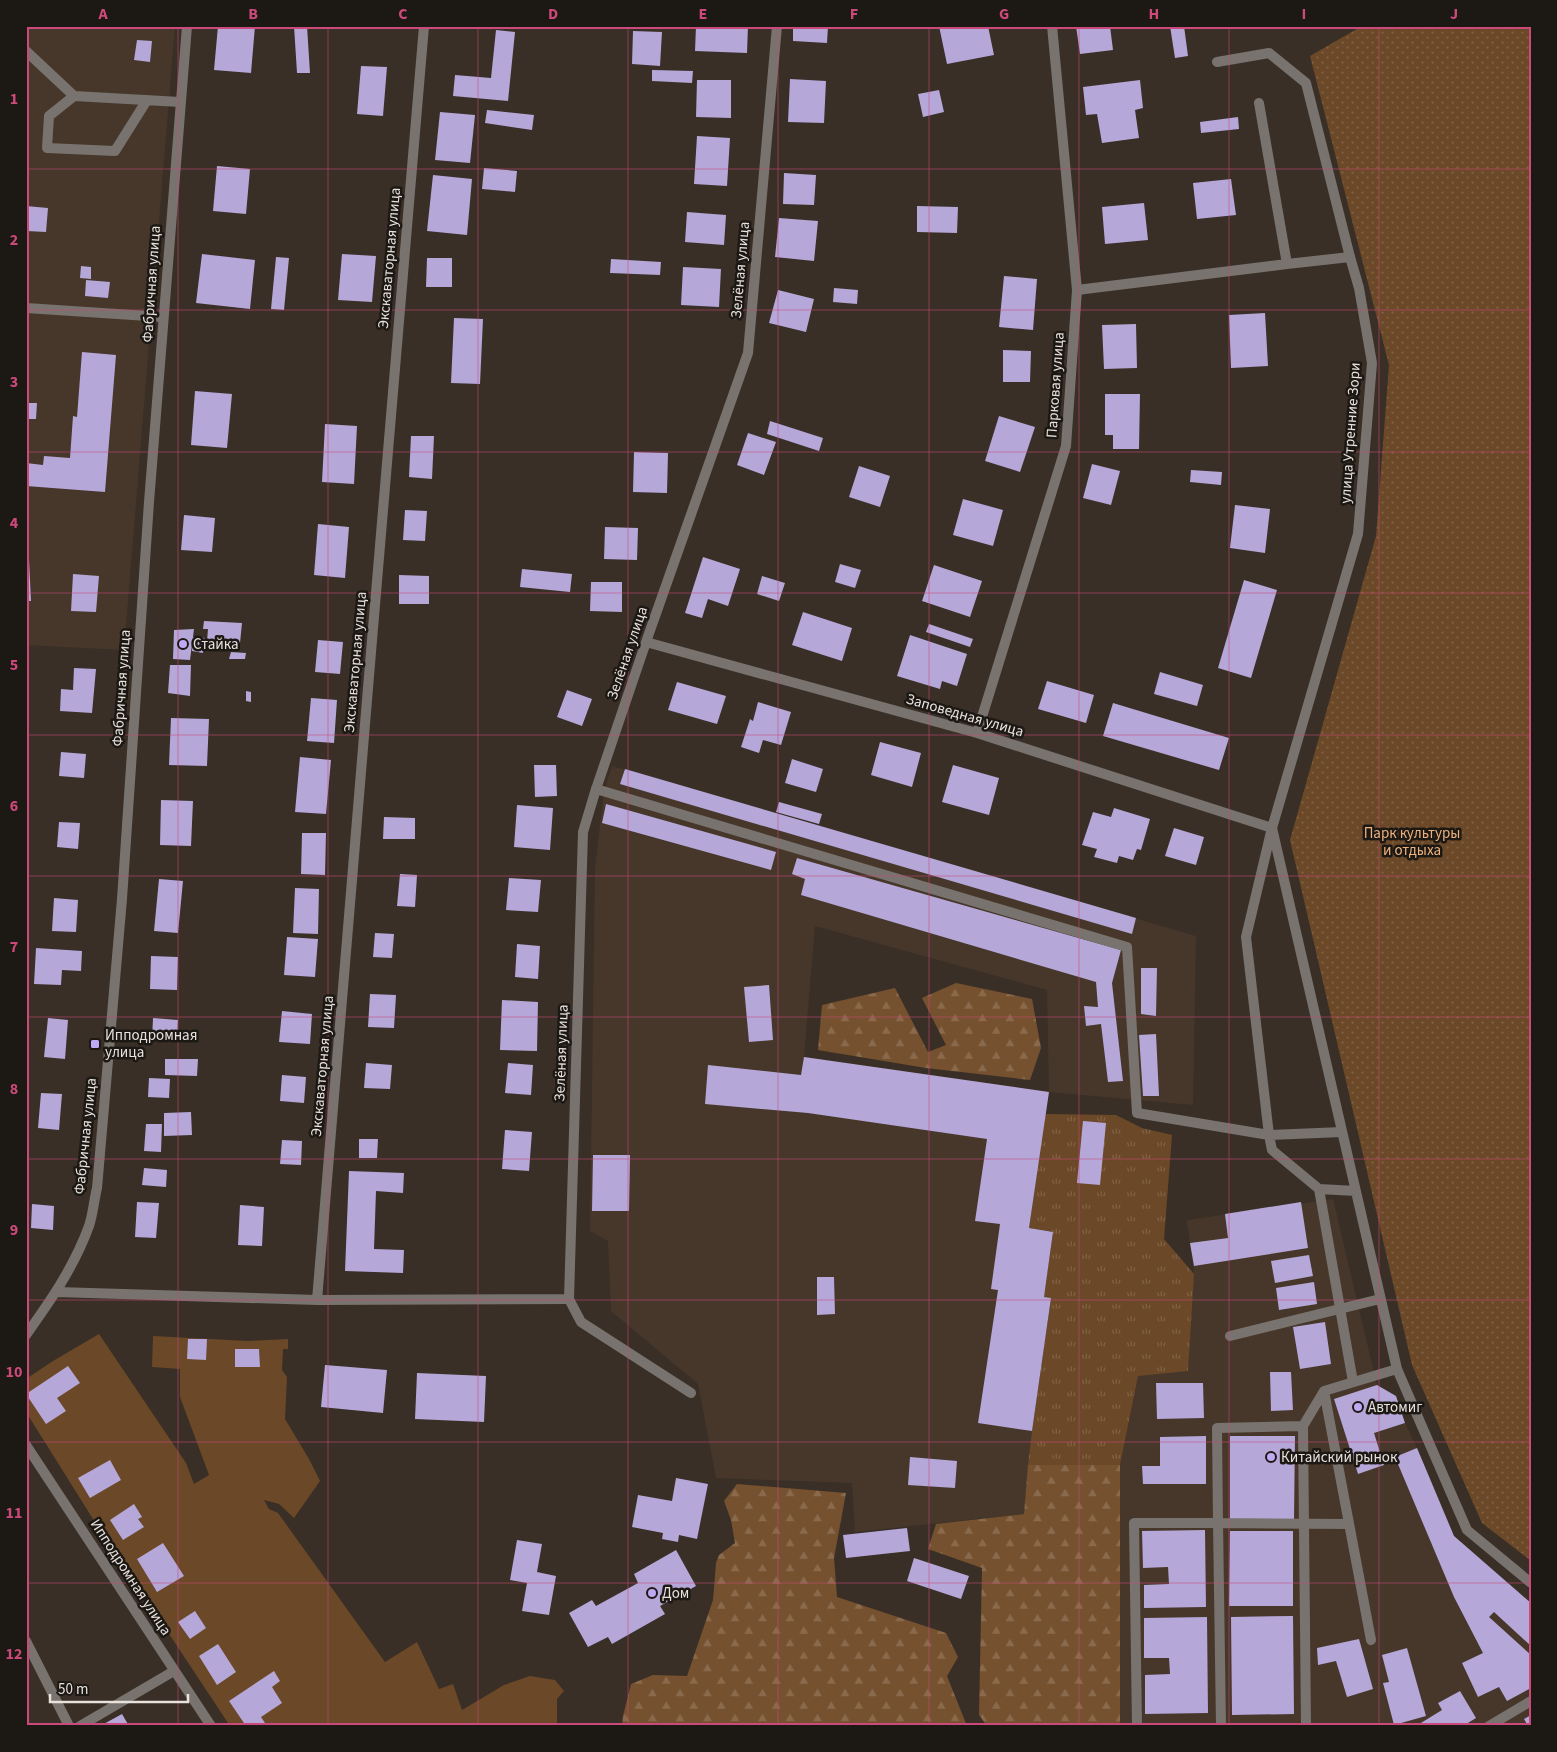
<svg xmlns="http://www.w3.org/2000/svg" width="1557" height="1752" font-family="'Source Sans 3',sans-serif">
<defs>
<pattern id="grass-tufts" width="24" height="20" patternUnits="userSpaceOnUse" patternTransform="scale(1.25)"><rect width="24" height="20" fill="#6b4827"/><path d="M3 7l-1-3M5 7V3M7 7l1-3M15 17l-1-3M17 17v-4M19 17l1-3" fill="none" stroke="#806246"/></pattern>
<pattern id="forest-firs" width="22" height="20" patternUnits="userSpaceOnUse" patternTransform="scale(1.25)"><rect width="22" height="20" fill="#76512f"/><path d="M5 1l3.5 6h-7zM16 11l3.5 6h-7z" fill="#8a6a4d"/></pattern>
<pattern id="park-dots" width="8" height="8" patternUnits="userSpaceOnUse" patternTransform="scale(1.25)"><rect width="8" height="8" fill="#6b4827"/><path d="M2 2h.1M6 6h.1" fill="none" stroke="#806246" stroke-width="1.8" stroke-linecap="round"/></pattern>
</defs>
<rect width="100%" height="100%" fill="#392f26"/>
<path fill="#46372a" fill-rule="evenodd" d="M26 26H175L124 650 26 645Z
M612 766 1196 936 1193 1105 1049 1092 1029 1228 1053 1232 1044 1296 1051 1298 1032 1431 1024 1514 855 1532 852 1483 716 1478 698 1384 611 1311 608 1241 590 1231 595 869 604 791ZM815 926 1047 990 1049 1092 804 1057Z
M1333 1199 1377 1385 1396 1396 1405 1423 1417 1448 1454 1536 1531 1603V1726H1120V1465L1138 1376 1194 1274 1187 1220Z"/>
<path fill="url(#grass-tufts)" d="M1045 1114 1116 1115 1142 1128 1172 1135 1164 1239 1194 1274 1188 1371 1138 1376 1120 1465H1028L1032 1431 1051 1298 1044 1297 1053 1232 1029 1228Z"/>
<path fill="url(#forest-firs)" d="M956 983 1032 999 1041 1048 1030 1080 926 1068 818 1050 822 1005 895 988 928 1052 946 1045 922 998Z
M1028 1465H1120V1726H987L979 1715 982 1568 928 1549 936 1524 1024 1514Z
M737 1484 846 1493 834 1558 837 1597 946 1633 958 1657 947 1676 967 1726H622L623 1716 631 1684 653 1675 687 1676 713 1600 716 1563 719 1555 735 1543 731 1520 724 1501Z"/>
<path fill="url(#park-dots)" d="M1362 26H1531V1561L1482 1523 1412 1365 1290 840 1376 536 1389 365 1310 56Z"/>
<path fill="#6b4827" d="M99 1334 186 1463 194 1484 209 1475 180 1397V1369L152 1367 153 1336 248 1341 288 1339V1349H283L282 1370 287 1377 285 1419 309 1459 320 1481 294 1518 279 1504 264 1500 269 1509 278 1513 385 1662 417 1642 439 1689 453 1684 462 1710 504 1685 530 1676 555 1680 564 1691 557 1699V1726H230L93 1519 26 1412V1379L53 1361Z"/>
<path fill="#b5a7d8" d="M218 26H255L251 73 214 70Z
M294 26H307L310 73H297Z
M696 26H748L747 53 695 51Z
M793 26H828L827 43 793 41Z
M939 26H988L994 55 947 64Z
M1076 26H1110L1113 50 1080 54Z
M1170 26H1184L1188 56 1175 58Z
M496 30 515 32 508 101 453 96 455 75 491 78Z
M633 31 662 32 660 66 632 64Z
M137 40 152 41 150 62 134 60Z
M361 66 387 67 383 116 357 114Z
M652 70 693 71 692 83 652 81Z
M790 79 826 81 824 123 788 122Z
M697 80H731V118L696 117Z
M1140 80 1143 108 1135 110 1139 138 1102 143 1097 114 1086 115 1083 87Z
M939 90 944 112 923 117 918 94Z
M487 110 534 115 532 130 485 123Z
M440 112 475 115 470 163 435 160Z
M1238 117 1239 129 1201 133 1200 122Z
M697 136 730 138 727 186 694 184Z
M217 166 250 169 246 214 213 211Z
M484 168 517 171 515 192 482 189Z
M784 173 816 175 814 205 783 204Z
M433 175 472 179 467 235 427 231Z
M1231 179 1236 215 1197 219 1193 183Z
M1144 203 1148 240 1105 244 1102 207Z
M26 206 48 208 46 232 26 231Z
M917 206 958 207 957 233 917 232Z
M687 212 726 215 724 245 685 242Z
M779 218 818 221 814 261 775 257Z
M202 254 255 260 250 309 196 303Z
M342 254 376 256 372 302 338 300Z
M276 257 289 258 284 310 271 309Z
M427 258H452V287H426Z
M611 259 661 262 660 275 610 273Z
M81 266 91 267V279L80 278Z
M683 267 721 269 719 307 681 305Z
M1004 276 1037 279 1033 330 999 327Z
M86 280 110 282 108 298 85 296Z
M834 288 858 290 857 304 833 302Z
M778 290 814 299 806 332 769 323Z
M1265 313 1268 366 1231 368 1229 315Z
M454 318 483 319 480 384 451 383Z
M1136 324 1137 368 1104 369 1102 325Z
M1003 350 1031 351 1030 382H1003Z
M82 352 116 355 105 492 26 486V463L43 465 44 456 70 458 73 416 77 417Z
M195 391 232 394 227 448 191 445Z
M1105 394H1140L1139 449H1113V435H1105Z
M26 403H37L36 419H26Z
M999 416 1035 427 1020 472 985 461Z
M770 421 823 438 819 451 767 434Z
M325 424 357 426 354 484 322 482Z
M748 433 776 442 764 475 737 465Z
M411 436H434L432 479 409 477Z
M634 452 668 453 667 493 633 492Z
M1092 464 1120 471 1111 505 1083 498Z
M859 466 890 476 880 507 849 497Z
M1191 470 1222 472 1221 485 1190 482Z
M963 499 1003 510 993 546 953 535Z
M1235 505 1270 509 1265 553 1230 548Z
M405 510 427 511 425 541 403 540Z
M184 515 215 518 212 552 181 550Z
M318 524 349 527 345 578 314 575Z
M605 527 638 528 637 560 604 559Z
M26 539H28L31 601H26Z
M703 557 740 569 728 606 708 599 702 618 685 613Z
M840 564 861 570 855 588 835 582Z
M934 565 982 581 970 617 922 601Z
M522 569 572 574 570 592 520 587Z
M73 574 99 576 96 612 71 611Z
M399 575 429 576V604H399Z
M762 576 785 583 779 601 757 594Z
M1244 580 1277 590 1251 678 1218 668Z
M591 582H622V612L590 611Z
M803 612 852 628 842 661 792 645Z
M204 621 242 623 240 643 207 641 208 629H203Z
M929 624 973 639 970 647 926 632Z
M194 629 190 660 173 659 174 630Z
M910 635 967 654 957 686 942 681 940 689 897 676Z
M193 637 205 638 203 653 192 651Z
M318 640 343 642 340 674 315 672Z
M231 652 246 653 245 659H229Z
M170 665H191L190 696 168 693Z
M74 668 96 669 92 713 60 711 61 689 73 690Z
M1160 672 1203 685 1197 706 1154 694Z
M1047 681 1094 695 1086 723 1038 709Z
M677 682 726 696 717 724 668 710Z
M567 690 592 699 582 726 557 717Z
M246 691 251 692V702L246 701Z
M311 698 337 700 334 743 307 741Z
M758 702 791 712 781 745 763 740 759 753 741 747 750 719 753 721Z
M1113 703 1229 738 1219 770 1103 736Z
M171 718 209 719 207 766 169 765Z
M880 742 921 753 912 787 871 775Z
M61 752 86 754 84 778 59 776Z
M300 757 331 760 326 814 295 812Z
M792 759 823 769 816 792 785 783Z
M534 765H556L557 796 535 797Z
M953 765 999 778 989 815 942 802Z
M625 769 1136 918 1132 934 620 784Z
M161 800 193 801 191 846 160 845Z
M779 802 822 814 819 824 776 812Z
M606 804 776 852 771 870 602 823Z
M517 805 553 808 550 850 514 847Z
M1114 808 1150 819 1141 850 1137 849 1133 860 1119 856 1117 863 1094 857 1097 849 1082 845 1093 812 1111 817Z
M384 817 415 818V839H383Z
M59 822 80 823 78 849 57 847Z
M1174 828 1204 837 1196 865 1165 856Z
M302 833H326L325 875 301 874Z
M797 858 1121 950 1112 983 1123 1081 1108 1082 1101 1024 1086 1026 1084 1006 1098 1007 1096 982 801 895 805 879 792 874Z
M400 874 417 875 415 907 397 906Z
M509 878 541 880 538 912 506 910Z
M159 879 183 881 178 933 154 931Z
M295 888 319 889 318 934 293 933Z
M54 898 78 900 76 932 52 931Z
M375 933 394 934 392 958 373 957Z
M287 937 318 939 315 977 284 975Z
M517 944 540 946 538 979 515 977Z
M36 948 82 951 81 971 62 970 61 985 34 984Z
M151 956 178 957 177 990 150 989Z
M1141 968H1157L1156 1016 1141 1014Z
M769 985 773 1040 749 1042 744 987Z
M370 994 396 995 394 1028 368 1027Z
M502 1000 538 1002 537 1051 500 1050Z
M282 1011 312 1014 310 1044 279 1042Z
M48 1018 68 1020 65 1059 44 1057Z
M153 1018 178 1020 177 1041 152 1040Z
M1156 1034 1159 1096H1143L1139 1035Z
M804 1057 1049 1092 1029 1228 1053 1232 1044 1297 1051 1298 1032 1431 978 1423 998 1290 991 1289 1000 1224 975 1221 987 1139 808 1113 705 1104 708 1065 801 1075Z
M165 1059H198L197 1076 165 1075Z
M366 1063 392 1065 390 1089 364 1088Z
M508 1063 533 1065 531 1095 505 1093Z
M282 1075 306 1077 304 1103 280 1101Z
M149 1078 170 1079 169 1098 148 1097Z
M41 1093 62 1094 59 1130 38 1128Z
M191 1112 192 1135 164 1136V1113Z
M1083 1121 1106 1123 1100 1185 1077 1183Z
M146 1124H162L161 1152 144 1151Z
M505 1130 532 1132 529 1171 502 1169Z
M359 1139H378L377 1158H359Z
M282 1140 302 1141 301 1165 280 1164Z
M593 1155H630L629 1211H592Z
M144 1168 167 1170 166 1187 142 1185Z
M349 1171 404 1173 403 1193 376 1191 374 1249 404 1250 403 1273 345 1271Z
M137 1202 159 1203 156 1238 135 1237Z
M1301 1202 1308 1248 1194 1266 1190 1243 1228 1238 1225 1214Z
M32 1204 54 1206 53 1230 31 1228Z
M240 1205 264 1207 262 1246 238 1245Z
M1309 1255 1313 1276 1275 1283 1271 1261Z
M817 1277H834L835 1314 817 1315Z
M1314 1282 1317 1304 1279 1310 1276 1288Z
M1325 1322 1331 1364 1300 1369 1293 1327Z
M188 1339H207L206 1360 187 1359Z
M235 1349H259L260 1367H235Z
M325 1365 387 1370 383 1413 321 1407Z
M68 1366 80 1383 57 1398 66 1411 46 1424 26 1394Z
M1270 1372H1291L1293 1410 1271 1411Z
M417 1373 486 1376 484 1422 415 1419Z
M1156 1383H1203L1204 1418 1157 1419Z
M1377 1385 1396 1396 1405 1423 1374 1433 1384 1465 1358 1474 1334 1399Z
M1206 1436V1484H1143L1142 1466H1160V1437Z
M1230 1436H1295L1294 1520H1230Z
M1417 1448 1454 1536 1531 1603V1646L1494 1612 1489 1617 1531 1655V1688L1507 1701 1499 1687 1478 1697 1462 1663 1483 1653 1454 1597 1395 1457Z
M910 1457 957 1461 955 1488 908 1485Z
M110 1460 121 1480 90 1498 78 1478Z
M676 1478 708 1484 697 1539 679 1535 678 1542 662 1539 663 1533 632 1527 638 1495 672 1501Z
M134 1504 142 1517 138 1519 144 1527 123 1540 110 1520Z
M907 1528 910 1551 846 1558 843 1535Z
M1205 1530 1206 1607 1144 1608V1585L1169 1584 1168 1567 1143 1568 1142 1531Z
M1230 1531H1293V1606H1229Z
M517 1540 542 1544 537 1572 556 1576 549 1615 522 1611 527 1583 510 1580Z
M163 1543 184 1576 157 1592 137 1559Z
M676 1550 696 1586 660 1606 665 1614 612 1644 608 1637 588 1647 569 1613 592 1600 596 1606 638 1583 634 1574Z
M914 1558 969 1576 961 1599 907 1581Z
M195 1611 206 1628 190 1639 178 1622Z
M1293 1616 1294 1714 1232 1715 1231 1617Z
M1207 1617 1208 1713 1145 1714V1675L1170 1674 1169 1658H1144V1618Z
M1359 1639 1373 1689 1347 1697 1336 1661 1318 1665 1317 1648Z
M218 1644 236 1672 217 1685 199 1656Z
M1407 1648 1426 1716 1394 1725 1383 1683 1389 1682 1382 1655Z
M274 1671 280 1681 272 1687 282 1703 261 1717 267 1726H246L229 1701Z
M1460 1691 1476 1718 1463 1726H1416L1442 1710 1438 1703Z
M122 1714 129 1726H100Z
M1531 1715V1726H1528L1524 1719Z"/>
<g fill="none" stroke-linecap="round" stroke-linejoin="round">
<path stroke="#78736e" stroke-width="10" d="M26 51 74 96 180 102
M1217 62 1269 53 1306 83 1350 257
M74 96 49 116 47 148 115 151 147 100
M26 308 163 317
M596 789 1127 947 1137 1113 1269 1135 1342 1132
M1272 828 1397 1369 1467 1530 1531 1583
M1271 832 1246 937 1269 1135 1272 1150 1319 1189 1353 1382
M1319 1189 1356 1191
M569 1299 581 1322 691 1393
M1230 1336 1380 1299
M1324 1391 1397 1369
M26 1641 69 1726
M80 1726 174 1671
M1137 1726 1134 1523H1218L1217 1428 1303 1426
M1221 1726 1218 1523 1349 1524
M1306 1726 1303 1426 1324 1391 1371 1640
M1489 1726 1531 1701"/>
<path stroke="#78736e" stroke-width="10" d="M1077 290 1287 264
M646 642 977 733 1272 828 1358 534 1372 363 1359 288 1350 257 1287 264 1259 103
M977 733 1066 446 1077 290 1052 26
M57 1292 317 1300 569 1299 583 832 596 789 646 642 748 353 777 26
M317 1300 371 652 424 26
M26 1335C51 1300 74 1267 89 1226 93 1214 94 1200 97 1188L122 899 149 502 187 26
M26 1445 211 1726"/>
</g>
<path fill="none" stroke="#cc4a7b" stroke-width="1" stroke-opacity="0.55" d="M178 26V1726M328 26V1726M478 26V1726M628 26V1726M778 26V1726M929 26V1726M1079 26V1726M1229 26V1726M1379 26V1726M26 169H1531M26 310H1531M26 452H1531M26 593H1531M26 735H1531M26 876H1531M26 1017H1531M26 1159H1531M26 1300H1531M26 1442H1531M26 1583H1531"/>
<g fill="#bfa8f4" stroke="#1c1814" stroke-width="2">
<circle cx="183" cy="644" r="5"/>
<rect x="90" y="1039" width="10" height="10" rx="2.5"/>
<circle cx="1358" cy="1407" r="5"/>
<circle cx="1271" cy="1457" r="5"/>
<circle cx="652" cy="1593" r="5"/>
</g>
<g text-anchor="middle" stroke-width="5" stroke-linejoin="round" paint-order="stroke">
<g font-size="15" fill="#e8e1dc" stroke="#1c1814">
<text transform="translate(389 258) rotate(-85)" y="5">Экскаваторная улица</text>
<text transform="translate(740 270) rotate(-85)" y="5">Зелёная улица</text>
<text transform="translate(151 284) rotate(-86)" y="5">Фабричная улица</text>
<text transform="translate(1055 385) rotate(-86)" y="5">Парковая улица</text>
<text transform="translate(1350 433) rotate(-86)" y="5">улица Утренние Зори</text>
<text transform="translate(627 653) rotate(-71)" y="5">Зелёная улица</text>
<text transform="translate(355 662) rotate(-85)" y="5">Экскаваторная улица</text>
<text transform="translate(121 688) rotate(-86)" y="5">Фабричная улица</text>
<text transform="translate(965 715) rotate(16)" y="5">Заповедная улица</text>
<text transform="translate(561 1053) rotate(-88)" y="5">Зелёная улица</text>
<text transform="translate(322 1066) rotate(-85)" y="5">Экскаваторная улица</text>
<text transform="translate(85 1136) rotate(-84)" y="5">Фабричная улица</text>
<text transform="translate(131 1577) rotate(57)" y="5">Ипподромная улица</text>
</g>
<g font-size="15" fill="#e8e1dc" stroke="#1c1814" text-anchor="start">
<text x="193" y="649">Стайка</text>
<text x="105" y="1040">Ипподромная<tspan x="105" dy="17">улица</tspan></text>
<text x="1368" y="1412">Автомиг</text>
<text x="1281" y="1462">Китайский рынок</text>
<text x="662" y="1598">Дом</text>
</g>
<g font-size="15" fill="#f0b27d" stroke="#1c1814">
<text x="1412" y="838">Парк культуры<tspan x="1412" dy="17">и отдыха</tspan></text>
</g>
</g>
<rect width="1557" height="1752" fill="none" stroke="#1c1814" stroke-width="55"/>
<path d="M50 1694v8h138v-8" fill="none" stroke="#e8e1dc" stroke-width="2.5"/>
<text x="58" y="1694" font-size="15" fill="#e8e1dc" stroke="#1c1814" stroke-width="4" paint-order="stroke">50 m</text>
<rect x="28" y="28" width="1502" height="1696" fill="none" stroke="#cc4a7b" stroke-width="2"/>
<g font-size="16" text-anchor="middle" font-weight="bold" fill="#cc4a7b">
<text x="103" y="19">A</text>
<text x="253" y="19">B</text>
<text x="403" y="19">C</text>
<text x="553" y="19">D</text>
<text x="703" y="19">E</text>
<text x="854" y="19">F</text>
<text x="1004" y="19">G</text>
<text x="1154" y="19">H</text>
<text x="1304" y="19">I</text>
<text x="1454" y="19">J</text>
<text x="14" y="104">1</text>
<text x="14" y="245">2</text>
<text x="14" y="387">3</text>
<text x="14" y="528">4</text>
<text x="14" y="670">5</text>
<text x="14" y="811">6</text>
<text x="14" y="952">7</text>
<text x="14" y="1094">8</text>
<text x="14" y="1235">9</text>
<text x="14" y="1377">10</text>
<text x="14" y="1518">11</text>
<text x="14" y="1659">12</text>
</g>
</svg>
